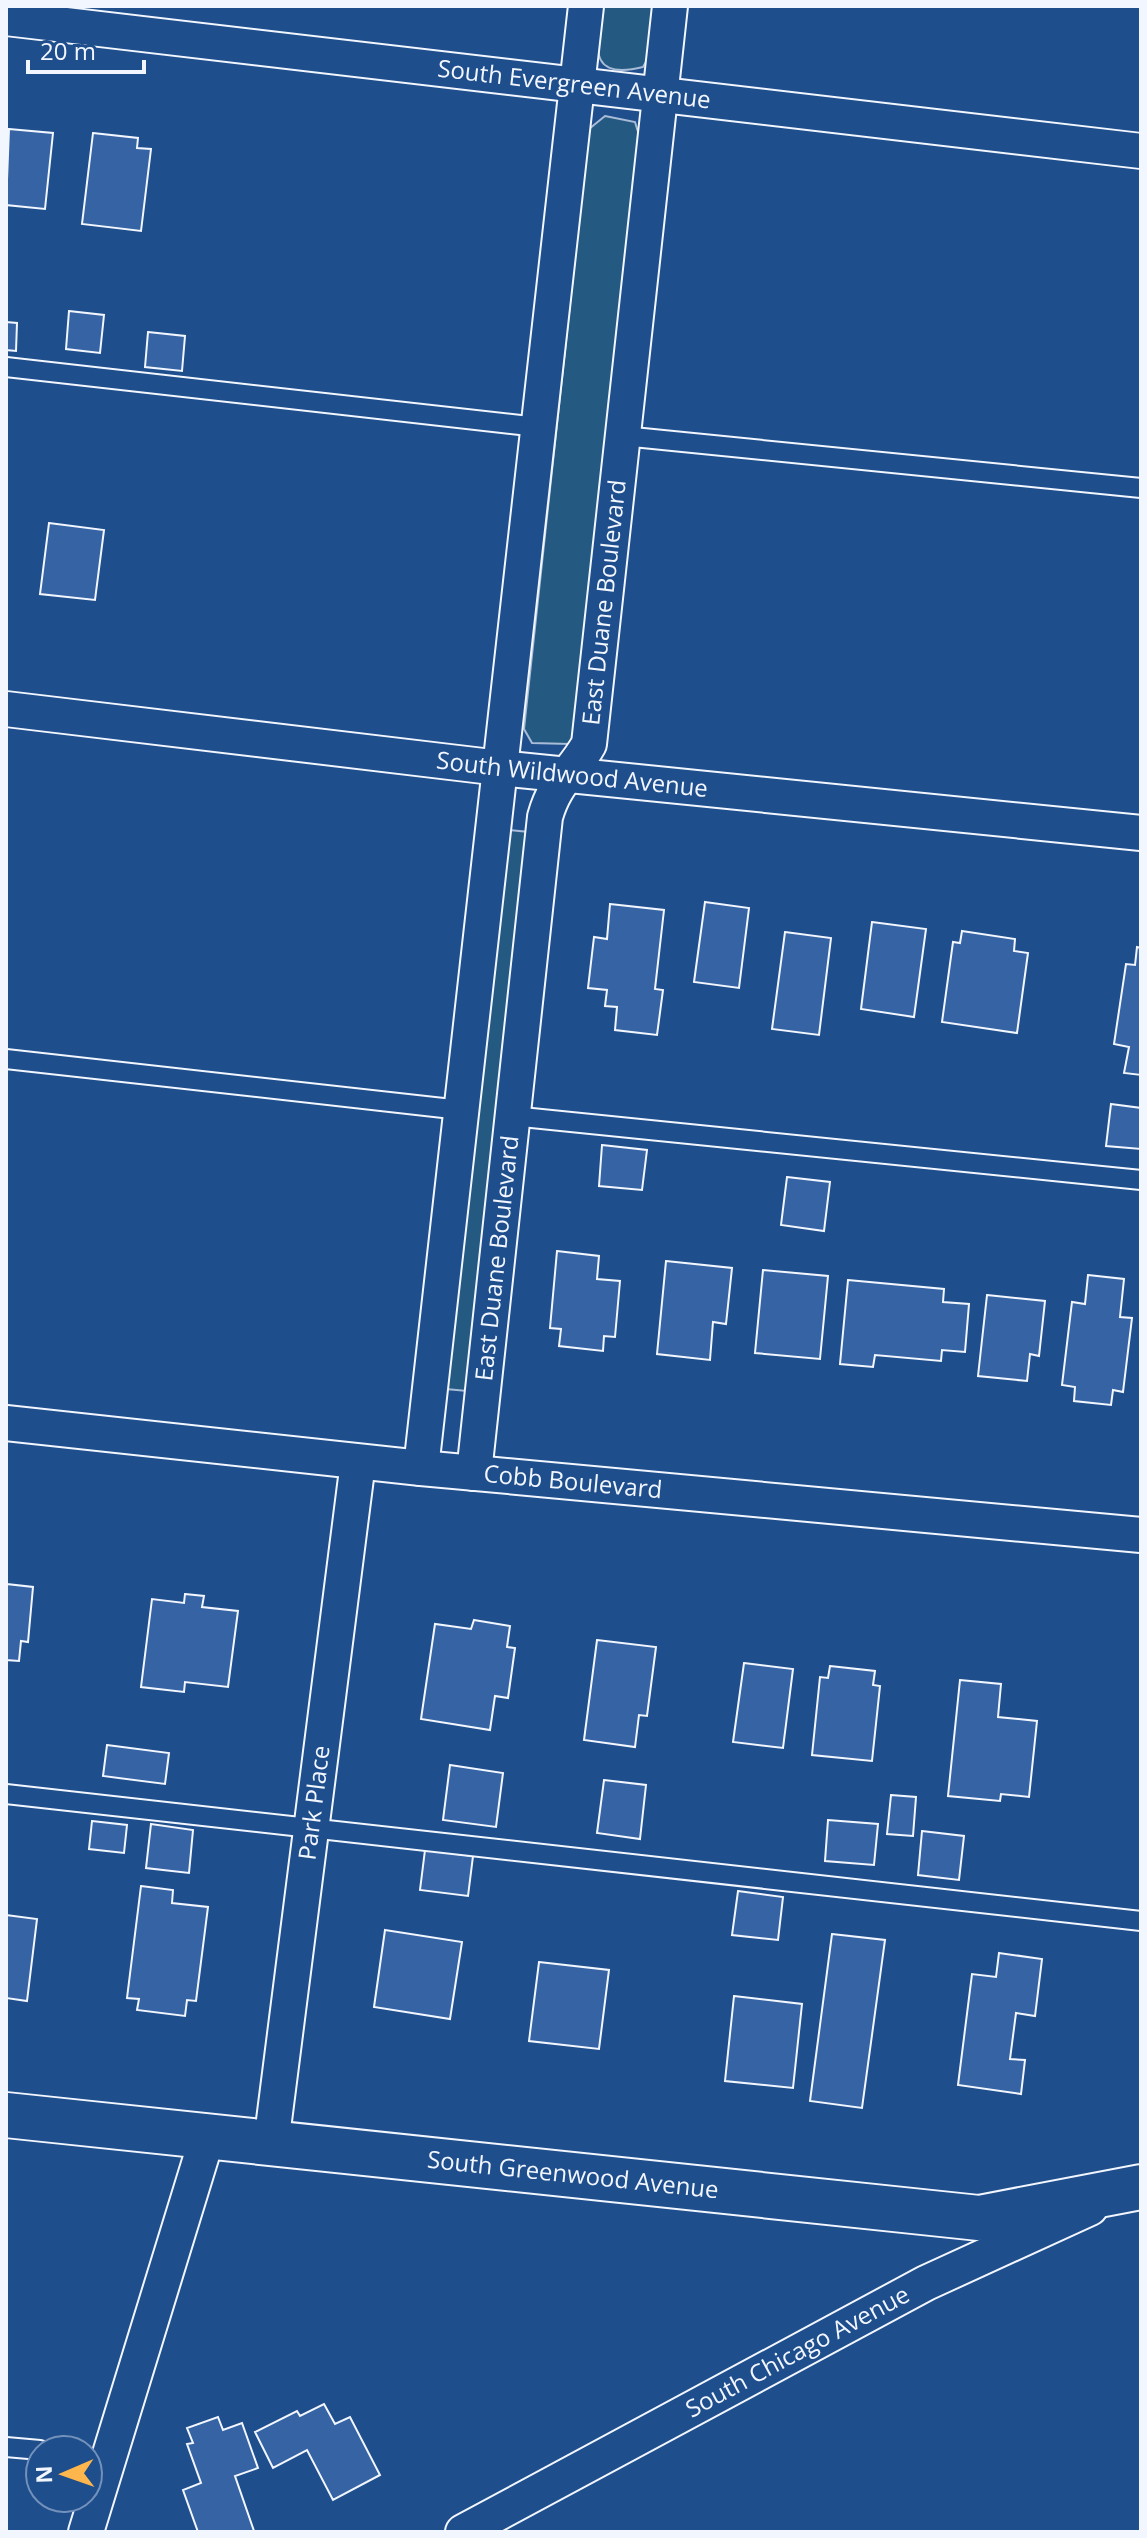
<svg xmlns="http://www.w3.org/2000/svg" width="1147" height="2538" font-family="'Open Sans',sans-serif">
<rect width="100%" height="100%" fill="#1f4e8c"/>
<path fill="#245a82" stroke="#a8bbd7" stroke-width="2" d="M601 6H653L647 60 643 67C586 81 597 44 601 6Z
M605 116 635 122 639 135 575 737 570 744 532 743 524 729 589 129Z
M509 830 529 832 467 1391 446 1389Z"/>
<path fill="#3563a3" stroke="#f2f6ff" stroke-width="2" d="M9 129 53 133 45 209 6 205Z
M93 133 138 138 137 148 151 149 141 231 82 224Z
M69 311 104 315 100 353 66 349Z
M6 322 17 323 16 351 6 350Z
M148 332 185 336 182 371 145 367Z
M49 523 104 530 95 600 40 594Z
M705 902 749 908 739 988 694 982Z
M610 904 664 910 655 989 663 990 657 1035 615 1030 617 1007 605 1006 607 990 588 988 594 937 607 939Z
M872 922 926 929 914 1017 861 1009Z
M962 931 1015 939 1014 951 1028 953 1017 1033 942 1022 953 942 960 943Z
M785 932 831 938 819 1035 772 1029Z
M1137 947 1141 948V1075L1124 1073 1129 1047 1114 1044 1126 964 1135 965Z
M1111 1104 1141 1108V1149L1106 1146Z
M602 1145 647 1150 642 1190 599 1186Z
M787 1177 830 1182 824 1231 781 1225Z
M557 1251 599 1256 597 1279 620 1281 615 1337 604 1336 603 1351 559 1346 561 1329 550 1328Z
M666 1261 732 1268 726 1324 713 1322 710 1360 657 1354Z
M763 1270 828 1276 820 1359 755 1353Z
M1088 1275 1124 1279 1120 1317 1132 1318 1123 1392 1113 1390 1111 1405 1074 1401 1075 1387 1062 1385 1072 1302 1085 1304Z
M848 1280 944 1289 943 1302 969 1304 965 1352 942 1350 941 1361 875 1355 873 1367 840 1364Z
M987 1295 1045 1301 1039 1356 1030 1354 1027 1381 978 1376Z
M6 1573 7 1584 33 1587 28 1642 21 1641 19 1661 6 1660Z
M185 1594 204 1596 202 1607 238 1611 228 1687 185 1682 184 1692 141 1687 152 1599 184 1603Z
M474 1620 510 1626 507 1647 515 1648 508 1698 495 1696 490 1730 421 1719 435 1624 471 1629Z
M597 1640 656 1647 647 1716 639 1715 635 1747 584 1740Z
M744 1663 793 1669 783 1748 733 1742Z
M830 1666 875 1671 873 1685 880 1686 872 1761 812 1755 820 1677 828 1678Z
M960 1680 1001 1684 998 1717 1037 1721 1029 1797 1001 1794 1000 1801 948 1796Z
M107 1745 169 1753 165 1784 103 1776Z
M450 1765 503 1773 496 1827 443 1820Z
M604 1780 646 1785 640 1839 597 1833Z
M891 1795 916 1797 913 1836 887 1834Z
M828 1820 878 1824 874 1865 825 1861Z
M92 1821 127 1825 124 1853 89 1849Z
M151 1824 193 1830 189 1873 146 1868Z
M922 1831 964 1836 959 1880 918 1875Z
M425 1850 473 1856 468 1896 420 1890Z
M141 1886 173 1890 172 1903 208 1907 196 2001 187 2000 185 2016 137 2010 139 1999 127 1998Z
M738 1891 783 1897 778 1940 732 1935Z
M6 1915 37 1919 27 2001 6 1998Z
M385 1930 462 1942 450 2019 374 2007Z
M832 1934 885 1940 862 2108 810 2101Z
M999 1953 1042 1959 1035 2016 1016 2013 1010 2059 1025 2060 1021 2094 958 2085 972 1974 996 1977Z
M539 1962 609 1970 599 2049 529 2041Z
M734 1996 802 2004 793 2088 725 2081Z
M324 2404 335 2424 350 2417 380 2475 333 2500 307 2450 273 2468 255 2432 297 2411 300 2416Z
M218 2417 223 2430 242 2423 258 2468 235 2476 254 2531 250 2532H198L183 2490 201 2483 187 2444 193 2443 187 2428Z"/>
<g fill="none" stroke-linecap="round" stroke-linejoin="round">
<g stroke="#f2f6ff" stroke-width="22">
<path id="lane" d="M6 367 538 427
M623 436 1141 488
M6 1059 461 1110
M512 1116 1141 1180
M6 1794 1141 1921
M6 2447 40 2450"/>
</g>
<g stroke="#f2f6ff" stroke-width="38">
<g id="street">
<path id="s1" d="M6 18 1141 151"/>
<path id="s2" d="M6 709 500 768 1141 833"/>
<path id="s3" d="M6 1423 421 1468 1141 1535"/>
<path d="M421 1468 586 6"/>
<path id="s4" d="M474 1473 545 817C555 781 572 774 589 744L670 6"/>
<path id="s5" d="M271 2144 358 1462"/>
<path d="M86 2532 207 2138"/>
<path id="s6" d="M463 2532 926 2283 1090 2208"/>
</g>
</g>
<g stroke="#f2f6ff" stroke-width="48">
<g id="secondary">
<path id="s7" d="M6 2115 979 2218 1141 2187"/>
</g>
</g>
<use href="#lane" stroke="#1f4e8c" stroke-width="18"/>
<use href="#street" stroke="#1f4e8c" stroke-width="34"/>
<use href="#secondary" stroke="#1f4e8c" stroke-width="44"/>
</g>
<g text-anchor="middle" stroke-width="6" stroke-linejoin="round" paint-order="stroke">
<g font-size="24" fill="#f2f6ff" stroke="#1f4e8c">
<text dy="8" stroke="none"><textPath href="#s1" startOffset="572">South Evergreen Avenue</textPath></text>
<text dy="8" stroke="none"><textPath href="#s4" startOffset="888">East Duane Boulevard</textPath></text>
<text dy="8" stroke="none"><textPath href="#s2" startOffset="570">South Wildwood Avenue</textPath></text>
<text dy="8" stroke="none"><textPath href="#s4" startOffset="216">East Duane Boulevard</textPath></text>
<text dy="8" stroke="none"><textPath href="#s3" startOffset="570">Cobb Boulevard</textPath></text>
<text dy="8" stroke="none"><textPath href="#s5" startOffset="344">Park Place</textPath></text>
<text dy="8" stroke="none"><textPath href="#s7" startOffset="570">South Greenwood Avenue</textPath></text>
<text dy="8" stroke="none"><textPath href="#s6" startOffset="380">South Chicago Avenue</textPath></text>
</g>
</g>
<rect width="1147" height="2538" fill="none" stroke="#f2f6ff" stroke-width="16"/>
<g transform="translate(64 2474) rotate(268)"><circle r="38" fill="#1f4e8c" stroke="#7391ba" stroke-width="2"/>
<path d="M0-6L14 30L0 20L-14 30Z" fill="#ffb74d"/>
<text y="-12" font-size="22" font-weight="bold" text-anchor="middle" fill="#f2f6ff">N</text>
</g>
<path d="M28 60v12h116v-12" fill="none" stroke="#f2f6ff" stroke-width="4"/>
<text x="40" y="60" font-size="24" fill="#f2f6ff" stroke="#1f4e8c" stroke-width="6" paint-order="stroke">20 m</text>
</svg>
